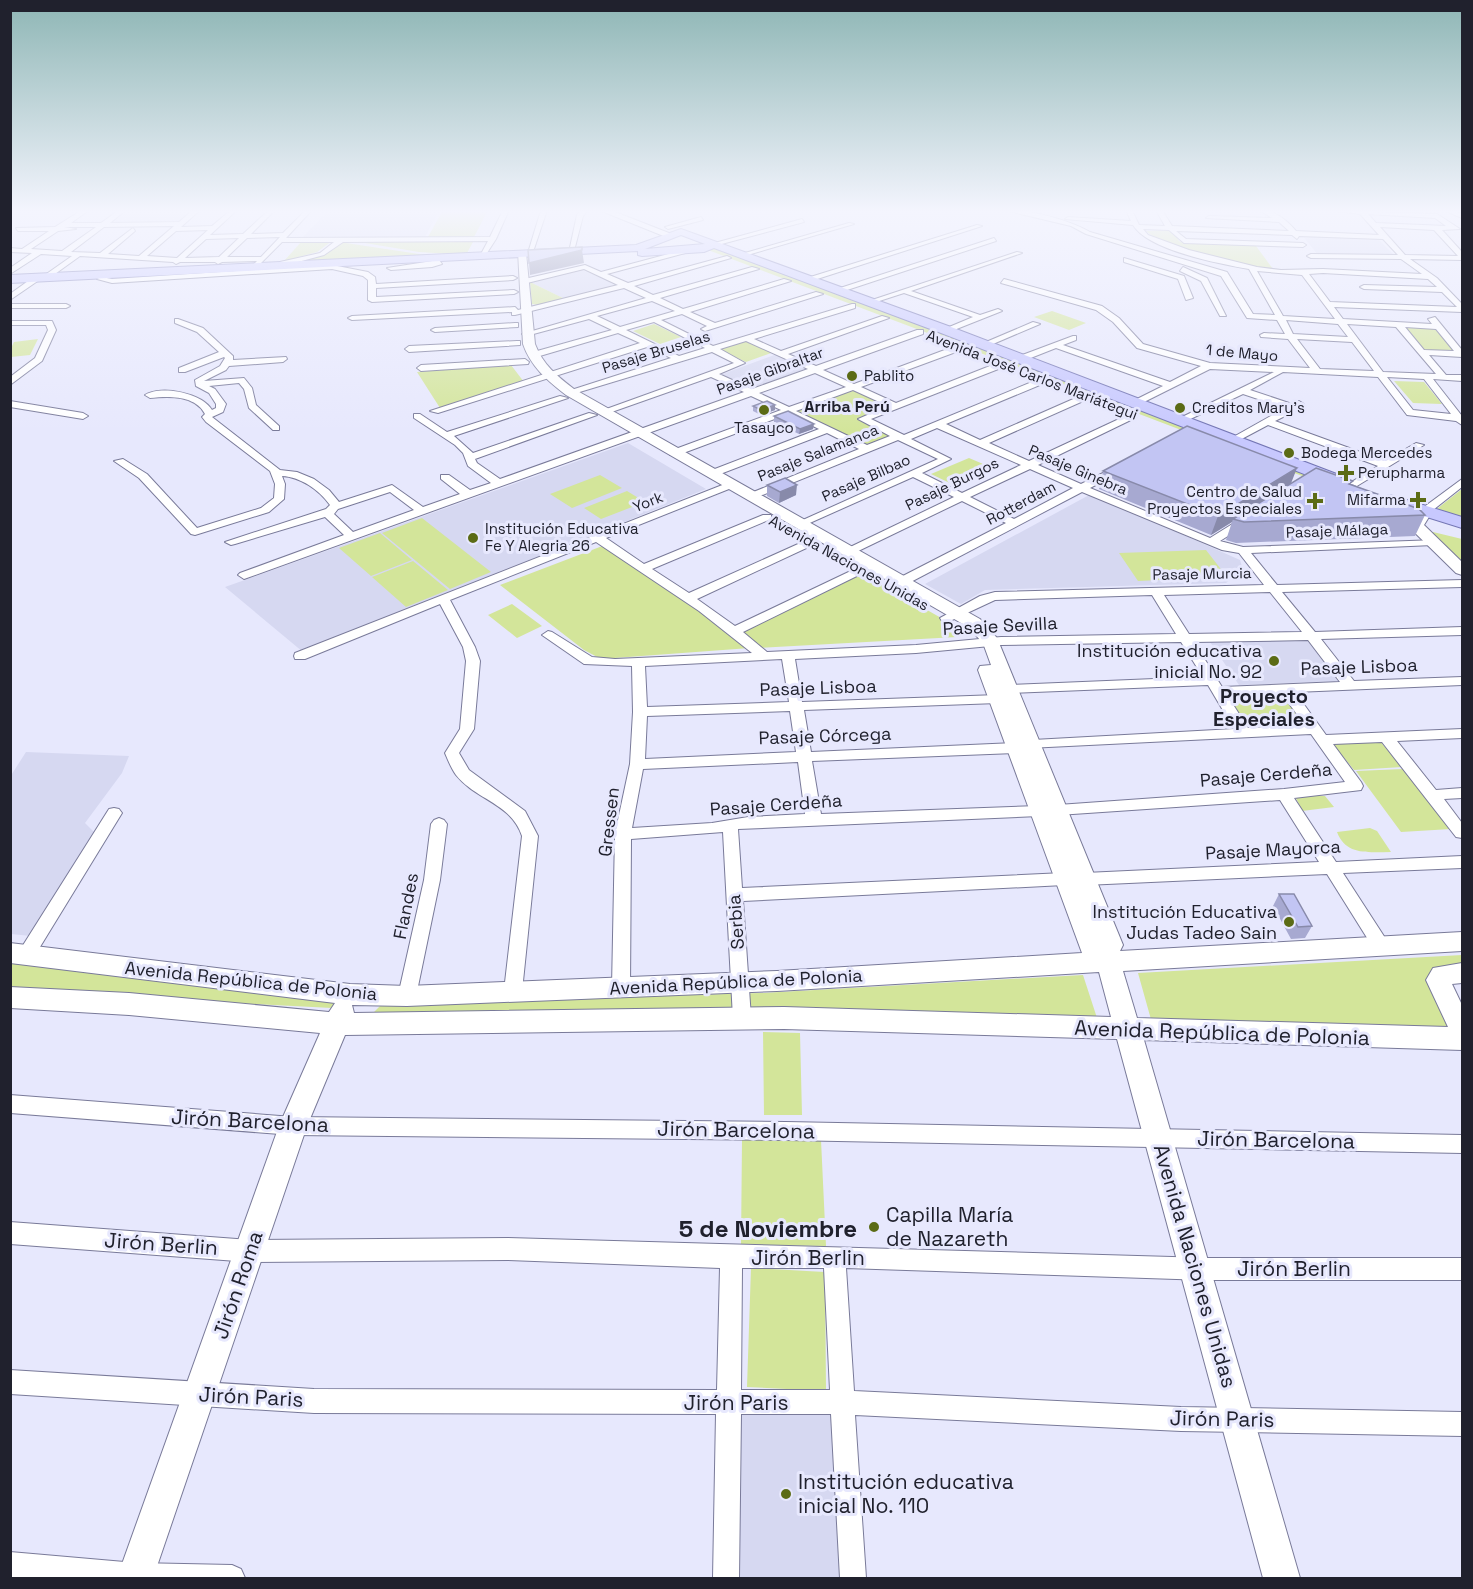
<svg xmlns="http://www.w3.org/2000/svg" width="1473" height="1589" font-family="'Space Grotesk',sans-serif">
<rect width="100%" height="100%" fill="#e7e8fd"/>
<path fill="#d6d8f1" d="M123 210H193L176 224H104Z
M329 210H440L425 237 302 238Z
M1302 235 1376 237 1397 258 1318 255Z
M580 269 617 284 565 299 530 282Z
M777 354 808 368 750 389 720 375Z
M628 443 706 489 303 652 225 587Z
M1091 494 1240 560 1243 570 1226 583 985 590 961 604 925 584Z
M1308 640 1340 681 1239 685 1210 642Z
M26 752 129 756 122 773 85 823 98 836 31 936 11 934 10 777Z
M732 1409H836L846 1578H731Z"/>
<path fill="#d3e59a" d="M443 210H488L474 237H428Z
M1173 230 1179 241 1184 243 1256 246 1273 269C1248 269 1163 248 1146 231Z
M474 240 466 255 419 252 353 241Z
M302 241H332L317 252 284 261Z
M342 243H346L432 256 291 263 329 251Z
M715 247 1070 383 1065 385 708 250Z
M530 282 565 299 538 305 532 304Z
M1052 311 1086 323 1069 330 1034 317Z
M654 324 681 337 660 344 633 331Z
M1403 326 1436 327 1458 352 1424 351Z
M38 339 30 355 11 357V348L14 342Z
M747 340 774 352 746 362 717 349Z
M511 365 524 382 440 408 417 372Z
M1394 381 1424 382 1442 404 1413 403Z
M1083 387 1411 510 1405 515 1076 390Z
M855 388 893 406 861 419 895 436 866 447 791 412Z
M969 458 995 469 958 487 931 474Z
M600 475 622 488 572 508 550 494Z
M1462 489V520L1433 512Z
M627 491 645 502 601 519 584 508Z
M422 518 491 572 450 589 382 533Z
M1433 532 1462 539V564L1431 533Z
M380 533 412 560 371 576 339 548Z
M605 545 714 616 750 648 601 659 584 650 500 585Z
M1206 550 1227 577 1138 581 1119 553Z
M413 561 448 590 406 607 372 577Z
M858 571 943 619 957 637 759 648 739 631Z
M512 604 542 626 517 638 488 615Z
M1284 690 1310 727 1245 730 1221 692Z
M1379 740 1402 767 1354 770 1332 743Z
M1403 769 1451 829 1401 832 1356 771Z
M1295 796H1325L1334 807 1302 811Z
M1370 828 1377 831 1391 852C1369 852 1346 856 1337 832Z
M1462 955V971L1430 973 1453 1023 1449 1031 1152 1023 1138 973Z
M11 961 334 1001 341 1004 332 1008 11 992Z
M1083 975 1098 1021 373 1013 382 1004 760 993Z
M763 1032 800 1033 802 1115H764Z
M742 1139 821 1140 826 1246 741 1245Z
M751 1268 825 1272 826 1391 747 1387Z"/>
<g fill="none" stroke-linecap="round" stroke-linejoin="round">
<g stroke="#797a99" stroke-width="2">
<path id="street" d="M82 210H89L71 223H101L119 210H126L110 223 179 222 193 210H200L181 227 212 226 231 210H237L210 235 243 234 269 210H275L251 234 283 233 306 210H312L286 238 490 237 503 210H509L496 239 485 256 481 254 488 241 343 242 324 255 283 266 280 262 320 253 334 242H282L256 268 252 266 257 261 222 262 218 264 215 262H180L176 264 173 262 80 256 48 279 45 275 72 256 41 254 10 274V268L32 253 10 252V248L22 249 49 231H18L16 228 55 227ZM174 226 139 256 108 254 135 231 133 228 100 253 71 252 104 227ZM64 227H96L62 251 31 249 58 231 76 229ZM208 230 177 258 147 256 176 231ZM280 237 261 257H227L247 238ZM239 238 219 257 185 258 206 239Z
M541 210H547L533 252 528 253Z
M582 210H588L583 216 574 251 569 252 577 215Z
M1004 210C1028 209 1069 220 1090 232L1227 272 1253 314 1275 315 1249 269C1220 264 1148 250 1133 225L1065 219 1068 217 1131 221 1126 210H1132L1139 225 1165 226 1156 210H1162L1172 226 1289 231 1279 222 1206 218 1209 216 1272 218 1259 210C1273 209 1287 220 1296 231L1379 235 1360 214 1337 211 1437 214 1460 229 1442 230 1462 252V260L1410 259 1437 278 1462 304V312L1334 307 1343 319 1432 324 1428 319 1435 317 1462 350V357L1429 355 1446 375H1462V381L1433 379 1462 416V425L1456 421 1407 415 1378 377 1283 372 1250 390 1292 404 1299 401 1304 404 1297 410 1275 421 1385 461 1416 443 1424 445 1352 489 1348 488V484L1378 466 1268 425 1236 442 1228 440 1285 408 1243 394 1184 422 1176 420 1274 372 1210 369 1136 406 1131 403 1133 401 1163 386 1056 348 1023 361H1017V357L1073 336H1076V340L1063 345 1170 382 1201 366 1137 348 1113 322 1096 310 1001 283 1004 279 1102 306 1119 318 1143 344 1210 363 1310 368 1288 339 1261 337 1260 335 1264 333 1285 334 1277 320 1247 318 1221 276 1086 234 1071 226ZM1368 214 1435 218 1446 226 1376 223ZM1380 227 1434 230 1458 256 1405 255ZM1143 229 1169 230 1184 243 1303 247 1306 245 1303 243 1186 239 1176 231 1292 235 1297 239 1299 236 1383 239 1398 255 1311 254 1307 256 1311 258 1401 259 1422 274 1323 269 1281 270 1257 267 1189 250 1148 235ZM1257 271 1302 275 1335 319 1283 316ZM1323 273 1428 279 1437 287 1364 285 1360 287 1364 289 1442 292 1457 307 1330 302 1309 274ZM1286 320 1338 324 1348 337 1293 334ZM1347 324 1396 327 1436 374 1383 372ZM1405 327 1436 329 1454 351 1424 350ZM1297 339 1352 342 1374 371 1320 369ZM1387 377 1424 379 1451 414 1413 410Z
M1443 210H1451L1462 214V218Z
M701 217 703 220 668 229 665 227Z
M802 219 804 222 714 246 711 244Z
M849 223 854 224 744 256 738 255Z
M977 225 982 226 811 281 804 279Z
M994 238 996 241 841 292 834 290Z
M687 249 689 252 607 274 628 283 727 256 731 258 634 286 653 295 752 267 759 269 660 298 683 309 784 279 791 281 690 312 715 323 816 292 823 294 705 331 701 329 707 326 682 314 661 320 713 346 852 304H855V308L754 339 781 351 882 316 889 318 788 354 816 366 917 330H923V334L823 370 854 384 958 345H964V349L861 387 896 403 1000 362H1006V366L871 419 904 435 1044 377 1048 380 1047 382 946 424 980 440 1087 393 1090 394V398L989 443 1029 461 1134 412 1137 413V417L1038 465 1081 484 1115 467H1123V471L1090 488 1210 538 1242 518H1250V522L1220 541 1243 547 1437 540V544L1433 545 1251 553 1277 585 1462 580V587L1282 592 1315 632 1462 627V635L1321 639 1354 681 1462 677V685L1295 692 1326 735 1462 729V738L1397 741 1436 790 1462 788V798L1444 799 1462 823V838L1456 837 1382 742 1333 744 1361 782 1363 786 1361 790 1294 798 1336 862 1462 856V868L1343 873 1389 944 1386 949 1380 951 1374 949 1327 874 1085 885 1079 883 1077 879 1079 875 1085 873 1319 862 1280 800 1058 815 1053 814 1050 810 1053 806 1058 805 1284 789 1345 782 1311 734 1028 748 1026 745 1028 742 1033 740 1234 729 1208 685 1009 693 1002 689 1009 685 1203 677 1181 642 1001 645 916 653 795 659 802 702 998 695 1005 699 998 703 804 710 811 752 1015 743 1022 748 1015 753 812 761 821 814 1039 806 1044 807 1047 811 1044 815 1039 816 738 829 742 888 1064 873 1070 875 1072 879 1070 883 1064 885 743 901 751 1018 748 1023 742 1026 736 1023 733 1018 723 832 631 839 630 987 627 992 621 994 615 992 612 987 615 834 630 764 633 712 632 666 584 664 542 635 548 631 552 632 592 657 615 659 752 653 699 611 596 542 450 600 475 647 480 661 474 729 459 753 469 770 525 811 538 836 522 991 519 996 513 998 507 996 504 991 522 836C511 803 476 800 456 775 451 768 448 760 445 753L460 729 466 661 463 647 440 604 305 659H295L294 656 295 653 730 482 734 483V487L606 538 644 564 763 515H771V519L652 569 689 593 807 540H815V544L697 599 735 626 857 568H865V572L743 632 767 652 916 645 1001 637 1176 634 1152 595 995 600 950 621H942L940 618 980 596 995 592 1264 585 1239 553 1222 550 1082 492 905 585H897V579L1006 523 962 501 852 554H844V550L954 497 913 477 803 526 799 527 794 524 938 459 898 440 750 500 745 497 746 495 859 449 827 433 715 476H707V472L819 429 788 414 678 455H670V451L781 410 751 396 244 579 238 575 240 573 344 535 325 517 235 544 231 545 225 542 326 509 330 505C319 490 301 477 282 476L285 484 284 499 269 512 195 535 191 534 139 478 114 461 123 459 147 474 197 528 261 508 274 498 275 484 270 471 206 422 202 417 205 414C195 395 169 396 150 398L145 395C161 385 202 393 212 410L216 408V404L209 393 196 386 195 380 220 366 225 358 224 357 185 372H179V368L219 352 197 332 175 323V319H178L203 328 233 356V360L286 357 287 359 283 362 229 366 226 370 204 381 244 378 252 388 256 405 279 426V430H273L249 408 244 389 239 383 209 386 215 389 226 404 223 412 212 417 280 470 297 472 314 479 329 490 339 502 392 485 423 507 460 494 441 479V475H449L470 490 491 483 468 466 463 453 455 445 414 418V414H420L447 432 560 396 568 398 454 436 473 453 589 413 597 415 475 459 477 463 500 479 744 392 711 377 606 414 598 412 734 363 712 352 573 394 565 392 671 358 647 347 438 413 430 411 640 343 618 333 533 358 530 357V353L612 330 589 319 526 336 522 334 646 298 624 288 515 315H512V312L352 320 348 318 352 316 515 307 518 310 618 285 584 269 523 284 520 280 585 265 601 272ZM652 301 675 311 620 327 597 316ZM654 322 705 348 679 356 626 330ZM746 341 808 369 752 389 719 374 745 363 720 349ZM815 373 846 387 789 407 759 393ZM853 390 888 406 858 419 890 436 867 445 796 411ZM937 428 1021 465 962 493 922 473 951 459 911 439ZM1030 469 1073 488 1014 519 970 497ZM390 492 414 510 353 532 334 514 338 509ZM1270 592 1302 632 1189 634 1164 595ZM1308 640 1340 682 1222 687 1194 642ZM782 659 789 702 647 707 645 666ZM1281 693 1305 725 1248 728 1227 695ZM790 711 796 752 645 759 647 716ZM798 762 805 814 748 817 712 823 632 828 643 769Z
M1017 252 1022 253 911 291 980 315 998 309 1002 311 949 332 942 330 973 317 904 293 870 304 866 302Z
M1124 258 1184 276 1193 298 1186 300 1178 279 1124 262Z
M439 260 442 264 432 267 391 270 387 268Z
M332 265 368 272 375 277 376 284 513 276 517 278 513 280 376 288V297L514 290 518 292 514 294 372 302 368 300V280L363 276 332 269 112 283 97 279 101 277 112 279Z
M1183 267 1207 278 1226 316H1220L1201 281 1180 271Z
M35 276 42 278 10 300V294Z
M10 304H66L70 306 66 308H10Z
M10 321H52L56 330 42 361 10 385V377L35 358 48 330 46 325H10Z
M1033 322 1040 324 986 347 979 345Z
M515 323H518V327L435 332 431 330 435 328Z
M517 341H520V345L409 352 405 349 409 346Z
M525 359 529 362 528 364 421 371 417 368 421 365Z
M10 401 83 413 88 416 83 419 10 407Z
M1462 479V487L1428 514H1420V510Z
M114 808 119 809 122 813 32 960 26 962 20 960 17 955 20 950 109 809Z
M439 818 444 820 447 824 440 880 416 996 413 1001 407 1003 401 1001 398 996 424 880 431 824 434 820Z
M10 1095 293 1117 786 1122 1462 1135V1153L786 1140 293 1135 10 1113Z
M10 1222 250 1240 508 1238 1207 1258H1462V1280H1207L846 1268 854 1391 1181 1407 1462 1412V1436L1181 1431 855 1415 866 1578H840L831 1414H741L739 1578H713L716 1414 314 1413 10 1394V1370L314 1389 717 1390 720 1268 508 1260 250 1262 10 1244ZM742 1268H824L830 1390H741Z
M10 1552 136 1563 232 1565 241 1569 245 1578H10Z"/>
</g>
<g stroke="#797a99" stroke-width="2">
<path id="secondary" d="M599 210H610L674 235 666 237Z
M518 251 526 253 535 344C543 365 557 376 574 389L980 619 997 638 1123 945 1120 951 1462 932V951L1123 971 1137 1018 1448 1027 1426 980 1433 968 1462 963V983L1452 984 1462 1005V1050L1144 1040 1300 1578H1263L1117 1039 784 1029 345 1035 307 1126 153 1578H117L279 1126 320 1033 129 1015 10 1008V987L129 993 329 1012 335 1003 10 963V943L350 984 407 986 777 971 1082 953 978 670 980 666 991 665 983 643 968 627 566 395C547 380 531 367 523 344ZM1099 972 1111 1017 784 1007 354 1013 352 1005 407 1006 777 991Z
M1424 507 1432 512 1424 525 1462 562V575L1456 573 1409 527 1408 523 1419 509Z"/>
</g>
<g stroke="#7476b4" stroke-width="2">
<path id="primary" d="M681 229 951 327 1347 478 1349 482 1341 487 1335 486 941 333 714 248 704 252 642 256 638 255V251L10 283V275L636 245ZM681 235 705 244 645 249Z
M1391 495 1462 517V528L1385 504 1382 500 1385 496Z"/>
</g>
<use href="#street" fill="#fff" fill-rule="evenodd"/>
<use href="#secondary" fill="#fff" fill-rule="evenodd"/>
<use href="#primary" fill="#c7c8fe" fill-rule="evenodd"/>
</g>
<path fill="#a7a9d1" d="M775 405V410L761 415 753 411V406Z
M774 416 813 429 799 434 774 422Z
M1103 471 1291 483 1352 484 1425 515 1415 536 1236 543 1226 540 1232 522 1211 535 1099 489Z
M767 485 796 495 779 503 767 496Z
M1279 894 1312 926 1305 938 1291 939 1273 906Z"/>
<path fill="#888aaa" d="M582 250 584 263 530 275 529 263Z
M775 405V410L761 415V410Z
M814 424 813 429 799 434 800 429Z
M1297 468 1290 486 1233 519 1232 522 1211 535 1218 516Z
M797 485 796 495 779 503 780 492Z"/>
<path fill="#c2c5f3" stroke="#888aaa" stroke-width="1.5" d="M582 247V250L529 263 528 250Z
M767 401 775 405 761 410 753 406Z
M788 411 814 424 800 429 774 416Z
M1187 426 1297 468 1218 516 1103 471Z
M1316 468 1353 481 1349 484 1419 509 1425 515 1244 522 1233 519Z
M785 478 797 485 780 492 767 485Z
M1279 894H1294L1312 926 1298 927Z"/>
<linearGradient id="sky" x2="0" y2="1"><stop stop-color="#8eb6b5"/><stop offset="0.49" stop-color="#f4f5fe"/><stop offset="1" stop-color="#f4f5fe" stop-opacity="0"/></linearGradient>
<rect width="1473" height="432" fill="url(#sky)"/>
<g fill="#5b6b15" stroke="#e7e8fd" stroke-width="2">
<circle cx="852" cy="376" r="6"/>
<circle cx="1180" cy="408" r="6"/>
<circle cx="764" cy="410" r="6"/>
<circle cx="1289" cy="453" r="6"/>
<path d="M1343 464h6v6h6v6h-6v6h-6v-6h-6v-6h6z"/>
<path d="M1415 491h6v6h6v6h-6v6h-6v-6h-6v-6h6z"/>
<path d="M1312 492h6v6h6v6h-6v6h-6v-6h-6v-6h6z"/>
<circle cx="473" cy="538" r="6"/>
<circle cx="1274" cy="661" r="6"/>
<circle cx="1289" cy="922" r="6"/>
<circle cx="874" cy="1227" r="6"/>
<circle cx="786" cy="1494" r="6"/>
</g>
<g text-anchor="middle" stroke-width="6" stroke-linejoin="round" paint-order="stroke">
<g font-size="15" fill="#20212d" stroke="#e7e8fd">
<text transform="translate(656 352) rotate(-17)" y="5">Pasaje Bruselas</text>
<text transform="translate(1242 353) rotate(5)" y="5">1 de Mayo</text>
<text transform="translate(770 371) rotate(-20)" y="5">Pasaje Gibraltar</text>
<text transform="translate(1032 375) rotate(21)" y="5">Avenida José Carlos Mariátegui</text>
<text transform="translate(818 453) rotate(-22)" y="5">Pasaje Salamanca</text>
<text transform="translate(1078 470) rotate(23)" y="5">Pasaje Ginebra</text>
<text transform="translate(866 478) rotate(-24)" y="5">Pasaje Bilbao</text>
<text transform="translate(952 484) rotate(-26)" y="5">Pasaje Burgos</text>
<text transform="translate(648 502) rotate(-22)" y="5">York</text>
<text transform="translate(1021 503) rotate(-28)" y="5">Rotterdam</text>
<text transform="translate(1337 531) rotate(-2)" y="5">Pasaje Málaga</text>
<text transform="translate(849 563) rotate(29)" y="5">Avenida Naciones Unidas</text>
<text transform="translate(1202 574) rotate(-1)" y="5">Pasaje Murcia</text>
</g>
<g font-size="15" fill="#20212d" stroke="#e7e8fd" text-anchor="start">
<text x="864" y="381">Pablito</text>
<text x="1192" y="413">Creditos Mary's</text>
<text x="764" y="433" text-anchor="middle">Tasayco</text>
<text x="1301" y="458">Bodega Mercedes</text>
<text x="1358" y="478">Perupharma</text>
<text x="1302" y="497" text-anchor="end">Centro de Salud<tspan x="1302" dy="17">Proyectos Especiales</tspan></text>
<text x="1406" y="505" text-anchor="end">Mifarma</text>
<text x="485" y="534">Institución Educativa<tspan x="485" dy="17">Fe Y Alegria 26</tspan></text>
</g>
<g font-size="16" font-weight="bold" fill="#20212d" stroke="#e7e8fd">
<text x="847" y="412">Arriba Perú</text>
</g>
<g font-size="18" fill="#20212d" stroke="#e7e8fd">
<text transform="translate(1000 626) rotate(-3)" y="6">Pasaje Sevilla</text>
<text transform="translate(1359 667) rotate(-2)" y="6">Pasaje Lisboa</text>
<text transform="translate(818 688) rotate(-2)" y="6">Pasaje Lisboa</text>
<text transform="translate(825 736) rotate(-2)" y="6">Pasaje Córcega</text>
<text transform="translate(1266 775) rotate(-5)" y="6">Pasaje Cerdeña</text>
<text transform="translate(776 805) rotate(-4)" y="6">Pasaje Cerdeña</text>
<text transform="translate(609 822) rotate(-83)" y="6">Gressen</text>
<text transform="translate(1273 850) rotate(-3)" y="6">Pasaje Mayorca</text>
<text transform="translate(406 906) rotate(-79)" y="6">Flandes</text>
<text transform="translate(736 922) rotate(-94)" y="6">Serbia</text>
<text transform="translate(251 981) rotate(6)" y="6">Avenida República de Polonia</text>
<text transform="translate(736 982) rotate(-3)" y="6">Avenida República de Polonia</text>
</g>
<g font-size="18" fill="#20212d" stroke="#e7e8fd" text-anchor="end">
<text x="1262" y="657">Institución educativa<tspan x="1262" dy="21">inicial No. 92</tspan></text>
<text x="1277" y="918">Institución Educativa<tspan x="1277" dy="21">Judas Tadeo Sain</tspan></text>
</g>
<g font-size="20" font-weight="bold" fill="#20212d" stroke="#e7e8fd">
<text x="1264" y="703">Proyecto<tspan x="1264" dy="23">Especiales</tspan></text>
</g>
<g font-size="21" fill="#20212d" stroke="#e7e8fd">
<text transform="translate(1222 1033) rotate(2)" y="7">Avenida República de Polonia</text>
<text transform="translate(250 1121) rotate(3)" y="7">Jirón Barcelona</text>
<text transform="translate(736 1130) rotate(1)" y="7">Jirón Barcelona</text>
<text transform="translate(1276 1140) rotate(1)" y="7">Jirón Barcelona</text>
<text transform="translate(161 1244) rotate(4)" y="7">Jirón Berlin</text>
<text x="808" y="1265">Jirón Berlin</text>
<text transform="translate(1195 1266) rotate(74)" y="7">Avenida Naciones Unidas</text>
<text x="1294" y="1276">Jirón Berlin</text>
<text transform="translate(238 1285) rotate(-71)" y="7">Jirón Roma</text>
<text transform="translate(251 1397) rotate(3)" y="7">Jirón Paris</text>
<text x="736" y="1410">Jirón Paris</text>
<text transform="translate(1222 1419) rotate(1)" y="7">Jirón Paris</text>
</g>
<g font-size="21" fill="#20212d" stroke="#e7e8fd" text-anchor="start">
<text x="886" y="1222">Capilla María<tspan x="886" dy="24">de Nazareth</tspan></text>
<text x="798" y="1489">Institución educativa<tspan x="798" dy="24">inicial No. 110</tspan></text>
</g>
<g font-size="24" font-weight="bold" fill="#20212d" stroke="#e7e8fd">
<text x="768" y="1237">5 de Noviembre</text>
</g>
</g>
<rect width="1473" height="1589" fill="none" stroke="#20212d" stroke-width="24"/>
</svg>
